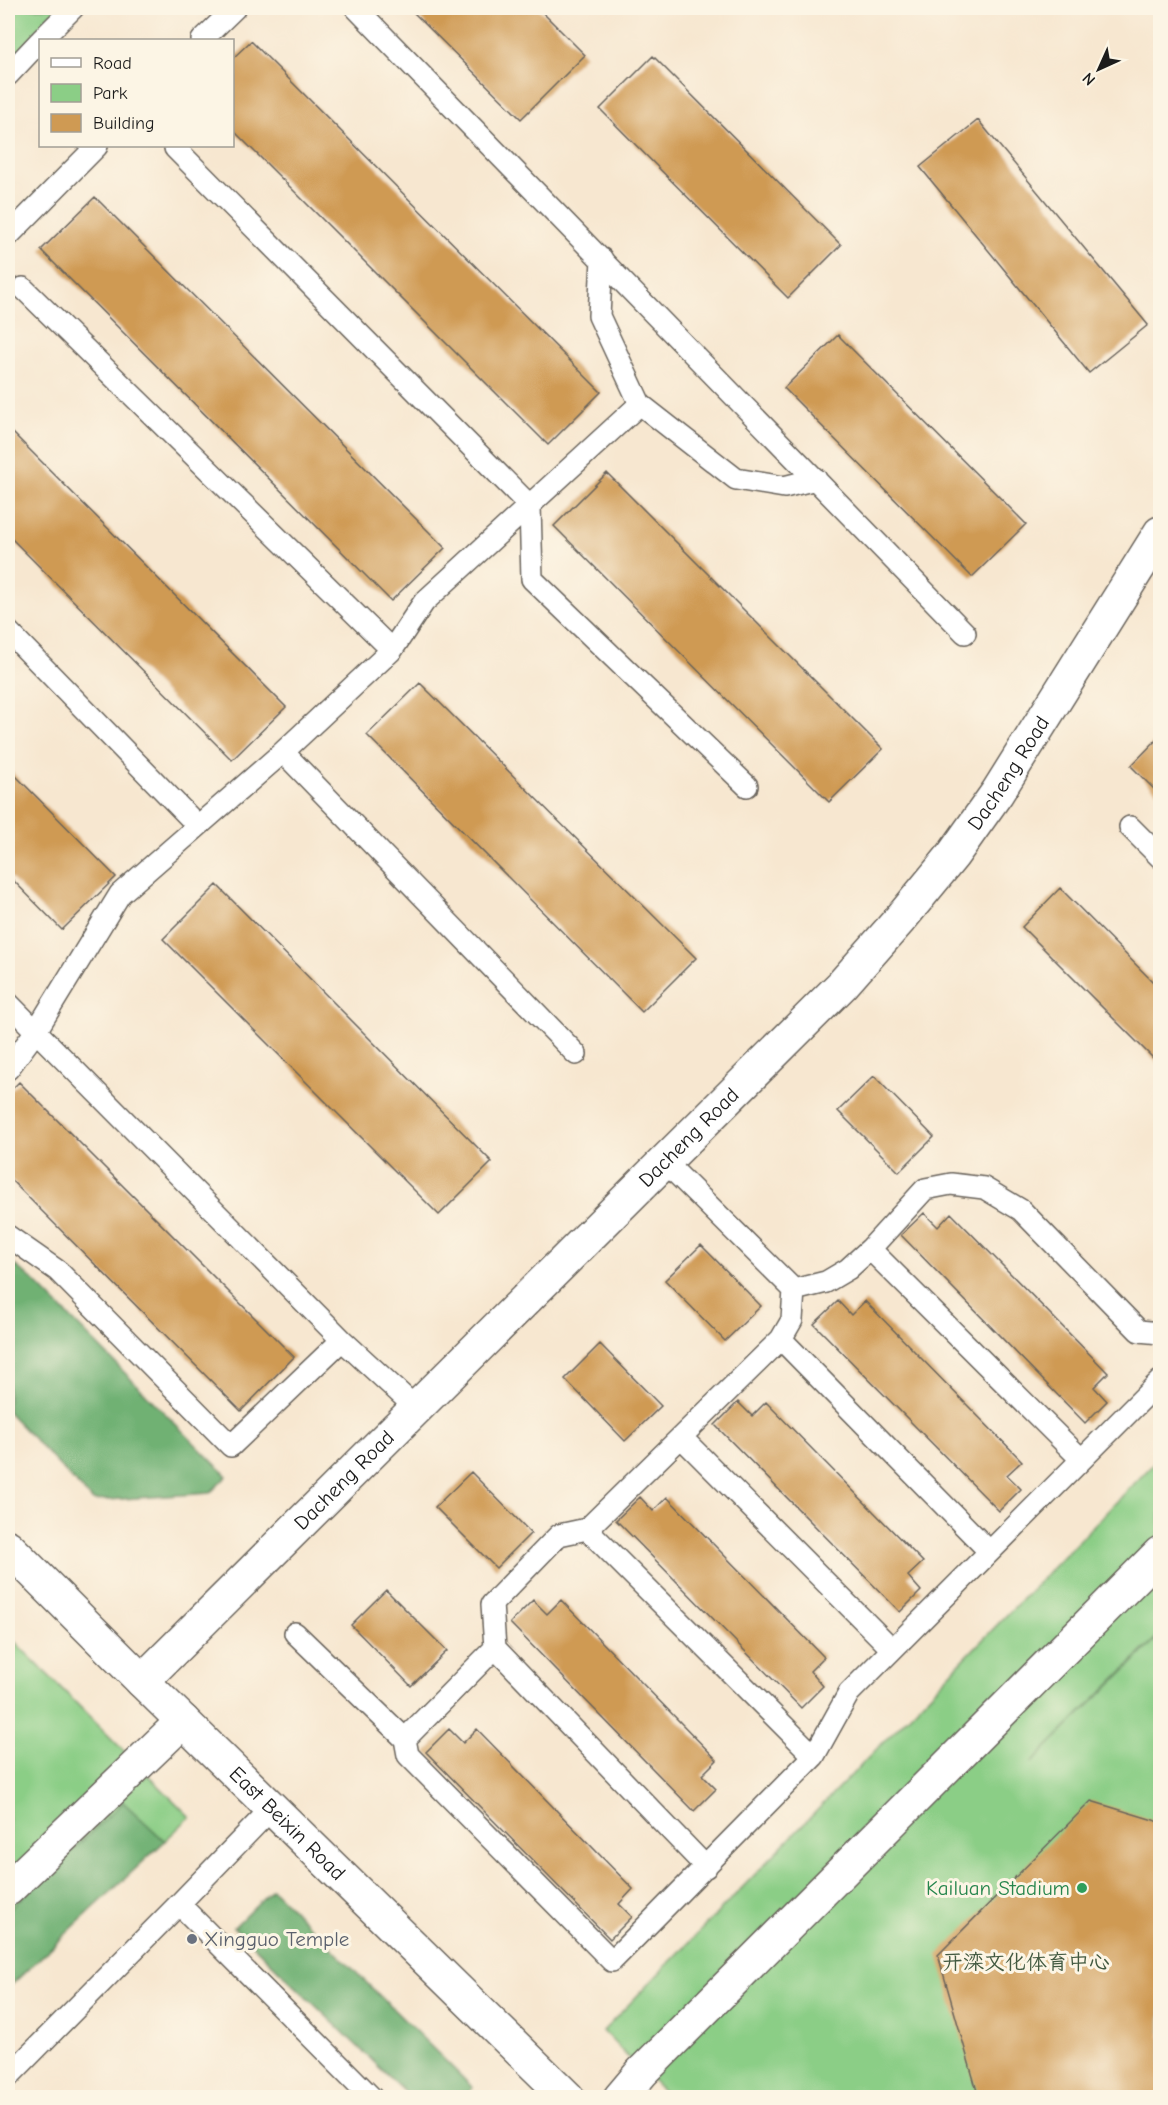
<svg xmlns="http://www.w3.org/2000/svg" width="1168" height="2105" font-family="'Comic Neue','LXGW WenKai TC',sans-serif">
<rect width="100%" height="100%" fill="#fcf5e5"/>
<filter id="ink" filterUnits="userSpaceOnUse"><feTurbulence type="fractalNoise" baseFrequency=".0167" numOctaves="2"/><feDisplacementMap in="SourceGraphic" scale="12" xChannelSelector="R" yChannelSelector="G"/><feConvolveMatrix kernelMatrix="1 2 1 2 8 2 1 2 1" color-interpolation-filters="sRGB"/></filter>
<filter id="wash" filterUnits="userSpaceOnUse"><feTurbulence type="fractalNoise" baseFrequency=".008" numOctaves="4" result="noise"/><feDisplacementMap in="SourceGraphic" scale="24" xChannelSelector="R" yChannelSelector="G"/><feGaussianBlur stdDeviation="1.35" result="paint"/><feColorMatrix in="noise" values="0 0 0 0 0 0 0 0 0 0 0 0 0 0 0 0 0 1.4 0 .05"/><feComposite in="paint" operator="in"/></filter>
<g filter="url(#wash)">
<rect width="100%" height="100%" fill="#f7e7d0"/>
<path fill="#8bce86" stroke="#547551" stroke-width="1.5" d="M8 8H63L8 62Z
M1160 1457V1634L1031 1763 1160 1636V2097H670L642 2072 603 2031Z
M8 1635 190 1817 8 1988Z"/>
<path fill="#70b173" stroke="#466648" stroke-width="1.5" d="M8 1260 31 1278 227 1476 210 1493 93 1501 8 1412Z
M123 1802 165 1841 8 1988V1911Z
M272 1889 473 2088 463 2097H410L234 1927Z"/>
<g id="blocks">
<path fill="#cf9a53" d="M409 8H538L585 55 521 119Z
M251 41 601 392 548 445 232 129V59Z
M653 56 841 245 788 298 600 109Z
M978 120 1148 325 1089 373 920 167Z
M95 197 445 548 391 601 41 250Z
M838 335 1026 524 972 577 784 388Z
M8 428 286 707 232 760 8 535Z
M607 473 883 749 829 802 554 526Z
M420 683 696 958 642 1012 367 735Z
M1160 736V795L1131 766Z
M8 768 116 877 62 930 8 875Z
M217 885 492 1162 439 1215 163 939Z
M1060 888 1160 989V1065L1022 927Z
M874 1076 934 1137 899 1172 838 1111Z
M19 1082 294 1357 241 1411 8 1177V1093Z
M924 1213 938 1227 951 1213 1108 1373 1094 1387 1107 1401 1085 1423 901 1235Z
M701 1245 761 1306 725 1341 665 1280Z
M838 1301 851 1315 865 1301 1022 1461 1007 1475 1021 1489 999 1511 814 1324Z
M600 1344 661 1406 625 1441 565 1379Z
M738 1402 752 1416 766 1402 923 1562 908 1576 921 1591 900 1612 715 1425Z
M471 1472 531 1533 496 1568 435 1507Z
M640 1497 653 1511 667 1497 824 1657 810 1671 823 1686 801 1708 616 1520Z
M386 1590 447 1651 411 1686 351 1625Z
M533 1600 547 1614 561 1600 717 1760 702 1775 716 1789 694 1811 510 1623Z
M449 1729 463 1743 477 1729 633 1889 619 1904 632 1917 610 1939 426 1752Z
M1091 1801 1160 1822V2098H979L938 1955Z"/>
</g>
</g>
<g filter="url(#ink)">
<use href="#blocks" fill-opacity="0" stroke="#69635b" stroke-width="1.5"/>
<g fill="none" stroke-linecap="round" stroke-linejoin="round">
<g stroke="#69635b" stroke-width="24">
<path id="lane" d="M356 8 965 633
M41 40 73 8
M202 40 235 8
M8 75 40 41
M175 148 530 506 532 579 747 786
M8 236 97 146
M602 259 599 316 640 404
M23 288 392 650
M8 631 198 826
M283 752 576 1054
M1130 827 1160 857
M8 1003 342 1340 416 1408
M8 1069 36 1031 120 894 283 752 392 650 424 602 640 404 736 479 784 487 816 479
M664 1161 794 1290
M8 1236 58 1271 231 1446 342 1340
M870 1249 1081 1459
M781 1339 989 1551
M681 1437 891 1648
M587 1529 814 1756
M295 1633 405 1739 495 1648 492 1604 559 1535 587 1529 781 1339 792 1320 794 1290 826 1282 848 1269 870 1249 925 1189 951 1184 984 1188 1021 1210 1139 1331 1160 1333
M495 1648 706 1867
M405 1739 408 1755 612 1961 814 1756 849 1693 1160 1381
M273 1807 179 1904 372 2098
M8 2077 179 1904"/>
</g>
<g stroke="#69635b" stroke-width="36">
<path id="street" d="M8 1889 183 1721
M620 2098 642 2072 1160 1553"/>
</g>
<g stroke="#69635b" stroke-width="36">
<g id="secondary">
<path id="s1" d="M8 1547 142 1681 568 2098"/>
<path id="s2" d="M142 1681 842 985 902 917 953 855 997 793 1160 533"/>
</g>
</g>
<use href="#lane" stroke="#fff" stroke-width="21"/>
<use href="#street" stroke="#fff" stroke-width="33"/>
<use href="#secondary" stroke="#fff" stroke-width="33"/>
</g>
</g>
<circle fill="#2e9e5b" stroke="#fcf5e5" stroke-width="2" cx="1082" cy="1888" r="6"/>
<circle fill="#6b7280" stroke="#fcf5e5" stroke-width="2" cx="192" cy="1939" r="6"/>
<g text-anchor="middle" stroke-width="6" stroke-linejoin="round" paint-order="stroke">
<g font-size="21" fill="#1c1c1c" stroke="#fcf5e5">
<text dy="7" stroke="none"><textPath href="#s2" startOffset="1257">Dacheng Road</textPath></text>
<text dy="7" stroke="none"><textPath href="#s2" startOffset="771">Dacheng Road</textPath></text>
<text dy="7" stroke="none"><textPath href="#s2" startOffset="285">Dacheng Road</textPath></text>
<text dy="7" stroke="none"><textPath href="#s1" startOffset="393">East Beixin Road</textPath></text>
</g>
<g font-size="21" fill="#27864d" stroke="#fcf5e5" text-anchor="end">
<text x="1070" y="1895">Kailuan Stadium</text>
</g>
<g font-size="21" fill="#5b616d" stroke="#fcf5e5" text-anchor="start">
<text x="204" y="1946">Xingguo Temple</text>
</g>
<g font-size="21" fill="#435a41" stroke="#fcf5e5">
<text x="1026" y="1969">开滦文化体育中心</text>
</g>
</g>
<rect width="1168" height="2105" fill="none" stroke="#fcf5e5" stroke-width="30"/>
<rect x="39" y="39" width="195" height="108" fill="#fcf5e5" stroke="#a29e95" stroke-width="1.5"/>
<rect x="51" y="58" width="30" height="9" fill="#ffffff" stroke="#a29e95" stroke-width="1.5"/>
<text x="93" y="69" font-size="18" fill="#1c1c1c">Road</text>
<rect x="51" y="84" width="30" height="18" fill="#8bce86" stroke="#a29e95" stroke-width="1.5"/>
<text x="93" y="99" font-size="18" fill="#1c1c1c">Park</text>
<rect x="51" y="114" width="30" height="18" fill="#cf9a53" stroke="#a29e95" stroke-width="1.5"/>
<text x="93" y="129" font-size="18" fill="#1c1c1c">Building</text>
<g transform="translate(1099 69) rotate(225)" stroke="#fcf5e5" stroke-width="4.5" paint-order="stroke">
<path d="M0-4.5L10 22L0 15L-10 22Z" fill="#1c1c1c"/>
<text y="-9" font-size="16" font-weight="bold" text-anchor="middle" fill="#1c1c1c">N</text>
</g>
</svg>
